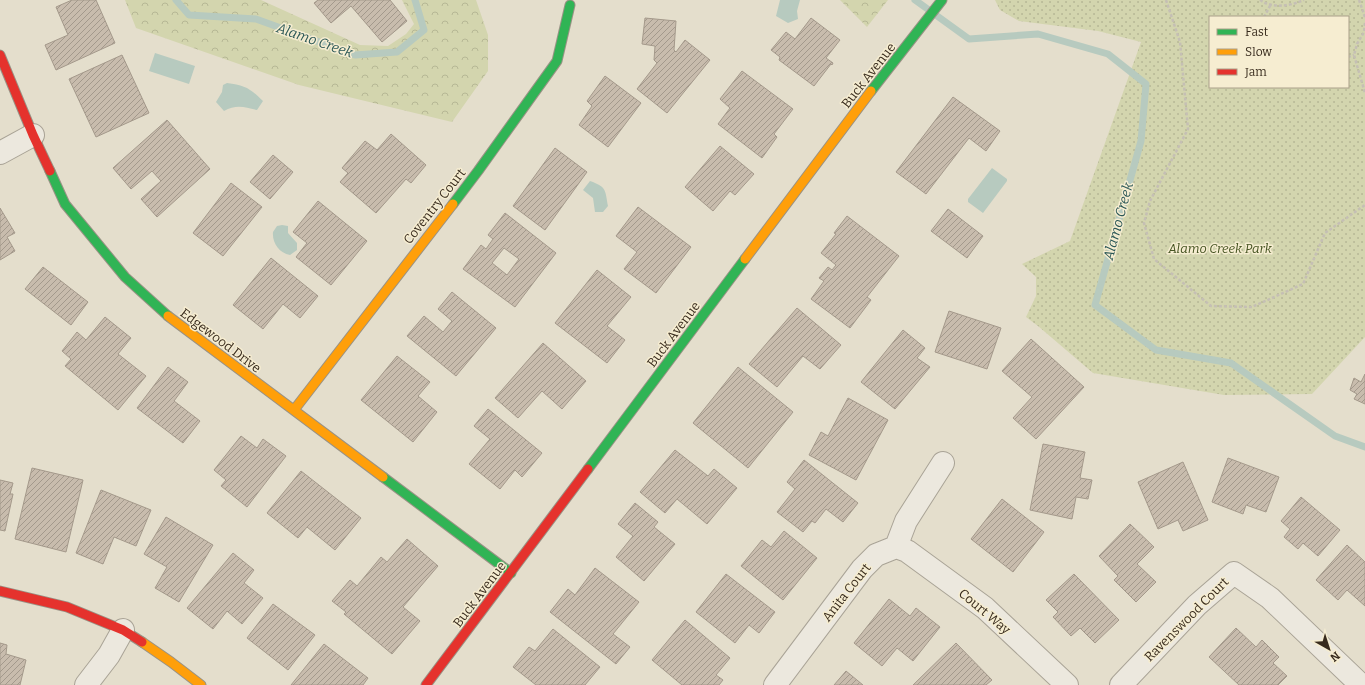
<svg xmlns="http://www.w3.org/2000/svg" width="1365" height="685" font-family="Bitter,serif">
<defs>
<pattern id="grass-dots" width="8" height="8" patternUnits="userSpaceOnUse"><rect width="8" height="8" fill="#d3d5ae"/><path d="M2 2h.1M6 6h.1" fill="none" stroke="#b6b795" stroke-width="1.8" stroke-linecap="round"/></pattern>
<pattern id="forest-crowns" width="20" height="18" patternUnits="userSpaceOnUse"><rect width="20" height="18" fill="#d3d5ae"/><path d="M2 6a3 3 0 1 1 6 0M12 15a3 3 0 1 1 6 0" fill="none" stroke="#b6b795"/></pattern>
<pattern id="building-hatch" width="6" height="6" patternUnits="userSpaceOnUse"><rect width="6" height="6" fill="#c8bcad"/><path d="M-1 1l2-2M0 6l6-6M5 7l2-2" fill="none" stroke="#a3998c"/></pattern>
</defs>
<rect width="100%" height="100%" fill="#e4decc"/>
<path fill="url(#grass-dots)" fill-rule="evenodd" d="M995 0H1365V337L1312 394 1224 395 1093 373 1038 326 1026 317 1036 296V277L1022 264 1070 241 1141 42 1098 31 1019 21 1000 10ZM1210 17H1348V87H1210Z"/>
<path fill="url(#forest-crowns)" d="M125 0H261L360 45 388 46 406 34 414 24 402 0H476L488 35V71L452 122 299 85 136 28Z
M840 0H888L867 27Z"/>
<path fill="#b7cabf" d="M780 0H800L797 11 798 19 788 23 776 16Z
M155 53 195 66 189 84 149 71Z
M227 83C245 85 251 89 263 101L257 110C245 107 236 104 224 111L216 102 222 92 223 85Z
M992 168 1007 179V181L983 213 968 202V199Z
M590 181C607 187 605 190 608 206L603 212H595L593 198 583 190Z
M282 225 288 226V233L297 243V250L290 255C279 253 272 243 273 232L277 226Z"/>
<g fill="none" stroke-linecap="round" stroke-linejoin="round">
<path stroke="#b7cabf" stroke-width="7" d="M176 0 189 15 256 19 355 55 397 52 424 30 415 0
M915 0 969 39 1038 34 1108 54 1146 84 1141 141 1095 305 1156 350 1231 363 1335 436 1365 447"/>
</g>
<path fill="url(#building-hatch)" stroke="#a4998b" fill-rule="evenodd" d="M72 0H96L115 43 56 70 45 45 68 35 56 7Z
M318 0H390L407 21 382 42 351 6 331 23 314 3Z
M645 18 676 21 674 50 676 52 685 40 710 60 667 113 637 89 657 63 654 60 655 46 642 44Z
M811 18 840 40 826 58 833 63 832 65 831 64 814 86 779 60 780 57 771 50 786 32 795 39Z
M122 55 149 113 96 137 69 79Z
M742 71 793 109 774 134 777 137 762 158 718 124 730 108 720 99Z
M605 76 641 103 608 147 579 125 592 106 587 101Z
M953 97 1000 131 986 151 969 138 926 194 896 172Z
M167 120 210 169 157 217 141 199 161 181 152 171 131 189 113 168Z
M391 134 426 165 411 183 406 179 376 213 340 182 348 173 342 168 365 141 377 150Z
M720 146 754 174 735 195 730 191 713 211 685 187Z
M555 148 587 172 545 230 513 206Z
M273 155 293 172 270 199 250 182Z
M231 183 262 207 223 256 193 233Z
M318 201 367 241 331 285 296 257 307 243 293 232Z
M638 207 691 247 656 293 624 269 637 252 616 236Z
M0 208 15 233 7 237 15 251 0 260Z
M948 209 983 236 967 258 931 231Z
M505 213 556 253 515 307 463 269 481 245 486 249 493 239 488 235ZM504 248 519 259 507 275 492 263Z
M847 216 899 256 867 297 871 300 850 328 811 299 824 281 819 278 828 267 832 270 836 265 821 253 836 234 834 233Z
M271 258 318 296 300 318 283 304 263 329 233 305Z
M43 267 88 302 71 325 25 289Z
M597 270 631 297 607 326 625 340 607 363 555 323Z
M452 292 496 328 456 376 407 336 424 316 443 332 452 321 438 309Z
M797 308 841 345 820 369 803 356 777 387 749 364Z
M949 311 1001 328 987 369 935 352Z
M105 317 131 338 118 354 146 376 118 410 65 366 71 359 62 351 77 332 86 340Z
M903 330 925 348 917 358 930 367 895 409 861 382Z
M1031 339 1084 387 1036 439 1013 418 1032 397 1002 371Z
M543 343 586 381 562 409 542 391 518 418 495 398Z
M397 356 430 382 418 396 437 412 413 442 361 400Z
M168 367 188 382 174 401 200 421 183 443 137 408Z
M738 367 793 412 748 468 693 423Z
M1365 374V404L1354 399 1357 394 1350 390 1354 378 1361 382Z
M848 398 888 420 856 480 809 455 821 432 828 436Z
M488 409 542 453 522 477 515 470 500 489 469 464 490 439 474 426Z
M241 436 257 448 263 439 286 456 247 507 221 486 226 480 214 470Z
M1043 444 1085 452 1080 478 1092 480 1088 499 1076 497 1072 519 1030 510Z
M675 450 708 476 714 469 737 488 707 524 677 499 665 513 640 492Z
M1228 458 1279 477 1266 512 1246 505 1243 514 1212 502Z
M804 460 858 503 843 522 826 509 815 523 812 521 803 532 777 512 795 489 787 482Z
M1183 462 1208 520 1183 531 1178 520 1158 529 1138 482Z
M32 468 83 480 66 552 15 539Z
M301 471 361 518 335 550 307 527 298 538 267 513Z
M0 480 13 483 10 494H13L5 531 0 530Z
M101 490 151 510 136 546 114 537 103 564 76 553Z
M1301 497 1340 530 1318 556 1303 543 1298 549 1284 537 1290 529 1281 521Z
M1002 499 1044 532 1013 572 971 539Z
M635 503 658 522 654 527 675 544 644 581 616 557 633 536 618 524Z
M166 517 213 545 179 602 155 588 167 567 144 554Z
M1130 524 1154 547 1137 564 1156 582 1136 602 1114 580 1118 576 1099 556Z
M784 531 817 558 783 600 741 566 762 540 771 547Z
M407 539 438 566 403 607 420 621 392 654 344 614 346 612 332 601 350 580 357 586 381 557 387 562Z
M1347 545 1365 562V606L1347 590 1338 600 1316 580Z
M233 553 254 570 244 583 263 598 242 624 227 611 213 629 187 608Z
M595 568 639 602 613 634 630 647 616 664 550 612 568 589 575 595Z
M726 574 775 612 759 633 749 625 735 643 696 612Z
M1074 574 1119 620 1095 643 1080 628 1071 636 1053 617 1058 612 1046 600Z
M889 599 910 616 916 608 940 627 913 661 897 648 882 666 854 643Z
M273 604 315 635 288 670 247 638Z
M685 620 730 658 716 675 723 680 719 685H682L652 660Z
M1236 628 1256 647 1262 640 1279 657 1273 663 1287 676 1278 685H1239L1209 657Z
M553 629 600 667 585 685H536L513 667 529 647 535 651Z
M0 643 7 645 6 654 26 660 20 685H0Z
M956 643 992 680 986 685H913Z
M324 644 368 678 363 685H291Z
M846 671 863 685H834Z"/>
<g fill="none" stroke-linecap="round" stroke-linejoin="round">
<g stroke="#a9a396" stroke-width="24">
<path id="street" d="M0 153 33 135
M896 547 907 551 985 608 1067 685
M86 685 109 655 123 630
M775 685 862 569 876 555 896 547 906 521 943 463
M1121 685 1197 605 1234 573 1270 598 1361 685"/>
</g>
<g stroke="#999285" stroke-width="11">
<path id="fast" d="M871 91 942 0
M50 171 65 204 125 277 168 316
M453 204 478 171 557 61 570 5
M588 469 745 259
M383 477 511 573"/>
</g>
<g stroke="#999285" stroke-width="11">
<path id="slow" d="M745 259 871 91
M168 316 383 477
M294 410 453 204
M142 642 171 662 201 685"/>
</g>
<g stroke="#999285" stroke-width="11">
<path id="jam" d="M0 55 33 135 50 171
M0 591 67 607 123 630 142 642
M426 685 588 469"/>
</g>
<path stroke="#c5bfb4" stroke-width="2.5" stroke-dasharray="3 2" stroke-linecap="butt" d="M1166 0 1180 42 1188 129 1150 201 1144 223 1154 259 1211 306 1252 307 1303 284 1325 233 1365 205
M1260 0C1273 9 1290 6 1304 0
M1359 0 1365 17
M1264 17 1271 4
M1365 23 1364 32 1357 44 1354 55 1365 93
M1348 57 1354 55"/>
<use href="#street" stroke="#ece8de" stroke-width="22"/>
<use href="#fast" stroke="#30b455" stroke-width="9"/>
<use href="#slow" stroke="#ff9f0a" stroke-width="9"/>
<use href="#jam" stroke="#e5322d" stroke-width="9"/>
</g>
<g text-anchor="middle" stroke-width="3" stroke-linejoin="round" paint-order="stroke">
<g font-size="13" fill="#382b1d" stroke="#f6edd1">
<text transform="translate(868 75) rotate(-52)" y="5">Buck Avenue</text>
<text transform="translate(434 206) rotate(-52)" y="5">Coventry Court</text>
<text transform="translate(673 334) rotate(-53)" y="5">Buck Avenue</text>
<text transform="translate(221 340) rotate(37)" y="5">Edgewood Drive</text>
<text transform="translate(846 592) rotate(-52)" y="5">Anita Court</text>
<text transform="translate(479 594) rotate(-53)" y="5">Buck Avenue</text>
<text transform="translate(985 611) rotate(40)" y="5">Court Way</text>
<text transform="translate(1186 619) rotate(-45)" y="5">Ravenswood Court</text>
</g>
<g font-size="13" font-style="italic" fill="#475523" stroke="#f6edd1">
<text x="1220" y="253">Alamo Creek Park</text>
</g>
<g font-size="14" font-style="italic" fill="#2c5857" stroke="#f6edd1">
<text transform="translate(315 40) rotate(19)" y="5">Alamo Creek</text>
<text transform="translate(1118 221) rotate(-75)" y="5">Alamo Creek</text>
</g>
</g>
<rect x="1209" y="16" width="140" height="72" fill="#f6edd1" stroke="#aa9f89"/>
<rect x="1217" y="29" width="20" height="6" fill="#30b455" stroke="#aa9f89"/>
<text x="1245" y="36" font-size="12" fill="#382b1d">Fast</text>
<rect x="1217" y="49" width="20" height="6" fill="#ff9f0a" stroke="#aa9f89"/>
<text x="1245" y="56" font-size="12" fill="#382b1d">Slow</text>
<rect x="1217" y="69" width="20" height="6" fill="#e5322d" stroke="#aa9f89"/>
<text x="1245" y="76" font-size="12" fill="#382b1d">Jam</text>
<g transform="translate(1329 649) rotate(141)" stroke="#f6edd1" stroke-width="3" paint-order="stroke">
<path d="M0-3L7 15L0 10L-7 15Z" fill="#382b1d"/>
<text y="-6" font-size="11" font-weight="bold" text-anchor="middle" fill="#382b1d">N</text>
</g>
</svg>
